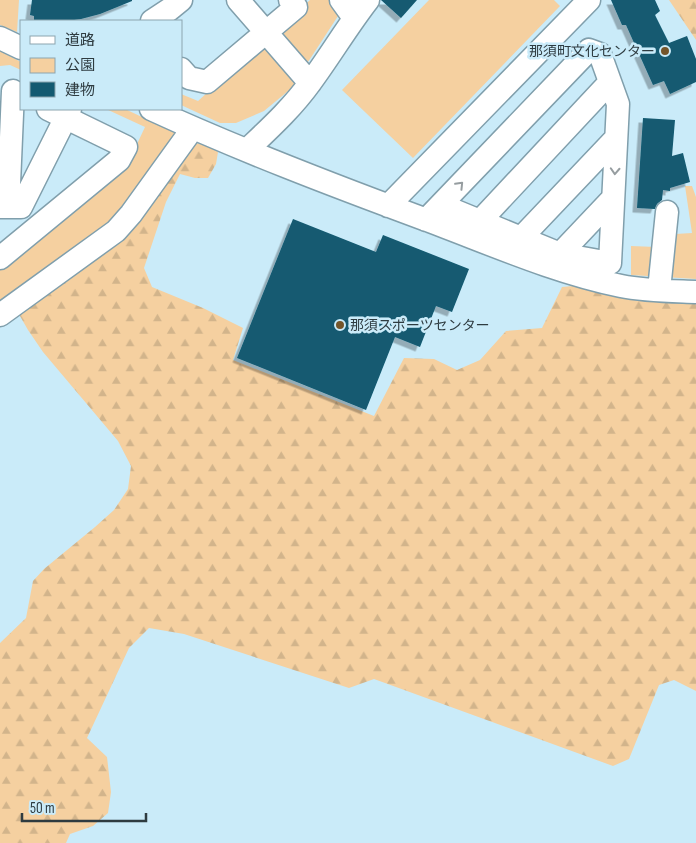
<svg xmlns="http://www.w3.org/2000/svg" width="696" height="843" font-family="'Sofia Sans Condensed','Noto Sans JP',sans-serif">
<defs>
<pattern id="forest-firs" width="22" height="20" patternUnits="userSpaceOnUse" patternTransform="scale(1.25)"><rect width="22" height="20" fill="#f5d0a0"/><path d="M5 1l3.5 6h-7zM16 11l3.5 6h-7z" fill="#d2b48b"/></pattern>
<filter id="shadow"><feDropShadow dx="-4.5" dy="4.5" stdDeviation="0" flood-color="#0004"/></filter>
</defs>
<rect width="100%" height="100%" fill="#caebf9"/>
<path fill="#f5d0a0" d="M0 0H19L17 32 0 25Z
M310 0H330L340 13 308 62 293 87 264 111 236 123H220L181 105V94L198 101Z
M429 0H554L560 6 413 158 342 90Z
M0 51 21 62V70L10 65 0 66Z
M106 109H125L180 135 134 196 110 222 0 303V269L129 161 145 127Z
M685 186H692L696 197V279L631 275V246L656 247 659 235 692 233Z"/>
<path fill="url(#forest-firs)" d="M669 0H696V40Z
M190 142 206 145 218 152 216 164 208 178H195L180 174 166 202 144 268 152 287 203 308 243 328 233 360 374 416 404 358 434 359 457 370 480 360 506 331 542 328 562 287 584 285 696 298V691L674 680 659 685 629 759 613 766 374 679 349 688 184 634 149 628 129 648 87 738 107 757 111 792 108 813 93 826 70 834 66 843H0V643L26 618 33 581 44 569 95 527 114 510 128 489 131 466 118 441 43 352 28 330 16 309 95 257 153 204Z"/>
<path fill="#135a71" filter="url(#shadow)" d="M32 0H132V1L100 14 81 19 67 21H34V16L30 15Z
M381 0H417L401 18Z
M611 0H655L660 11 655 15 669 43 687 36 696 59V82L670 94 664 81 653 85 626 25H622Z
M643 118 675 120 672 156 683 153 690 182 670 188V191L663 190 662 200 657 204 655 209 637 208Z
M293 219 376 252 383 235 469 269 452 312 436 306 420 347 395 337 366 410 237 358Z"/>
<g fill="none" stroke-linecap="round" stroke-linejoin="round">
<g stroke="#809fac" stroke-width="25">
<path id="minor" d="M238 0 310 83
M341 0 354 18
M152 21 170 9 181 0
M0 38 21 48
M181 69 189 78 207 82 296 7 290 0
M151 109C240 150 332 185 424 219 489 243 553 272 621 286 645 291 671 291 696 292
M247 150C269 129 292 108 310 83 330 56 347 27 368 0
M388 206 589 0
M0 207H21L70 109
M8 207 13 91 21 96
M426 220 589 50 600 54 618 104 610 263 560 254 441 205
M480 221 610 82
M521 238 616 138
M560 254 613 198
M0 258 119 160 126 147 48 109
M659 290 667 212
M0 315 116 231 131 214 193 128"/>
</g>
<use href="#minor" stroke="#fff" stroke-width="22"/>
</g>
<defs><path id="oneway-chevron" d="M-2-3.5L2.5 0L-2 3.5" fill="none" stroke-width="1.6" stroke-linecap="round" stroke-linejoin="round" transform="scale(1.25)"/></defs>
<g stroke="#969da0">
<use href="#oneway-chevron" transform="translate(615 171) rotate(93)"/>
<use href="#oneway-chevron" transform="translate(460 185) rotate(-46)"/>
</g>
<g fill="#74552a" stroke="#caebf9" stroke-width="2">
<circle cx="665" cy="51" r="5"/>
<circle cx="340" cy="325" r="5"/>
</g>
<g text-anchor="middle" stroke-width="5" stroke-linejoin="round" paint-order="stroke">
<g font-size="14" fill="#2e3b40" stroke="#caebf9" text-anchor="end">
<text x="655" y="56">那須町文化センター</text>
<text x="350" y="330" text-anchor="start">那須スポーツセンター</text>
</g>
</g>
<rect x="20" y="20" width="162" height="90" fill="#caebf9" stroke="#8ca5af"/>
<rect x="30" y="36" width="25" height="8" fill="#ffffff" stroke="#8ca5af"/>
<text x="65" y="45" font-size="15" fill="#2e3b40">道路</text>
<rect x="30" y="58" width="25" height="15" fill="#f5d0a0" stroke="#8ca5af"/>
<text x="65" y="70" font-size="15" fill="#2e3b40">公園</text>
<rect x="30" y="82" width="25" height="15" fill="#135a71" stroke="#8ca5af"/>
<text x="65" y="95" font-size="15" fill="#2e3b40">建物</text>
<path d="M22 813v8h124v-8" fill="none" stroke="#2e3b40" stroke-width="2.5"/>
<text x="30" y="813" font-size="15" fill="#2e3b40" stroke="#caebf9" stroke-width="4" paint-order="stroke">50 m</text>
</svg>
